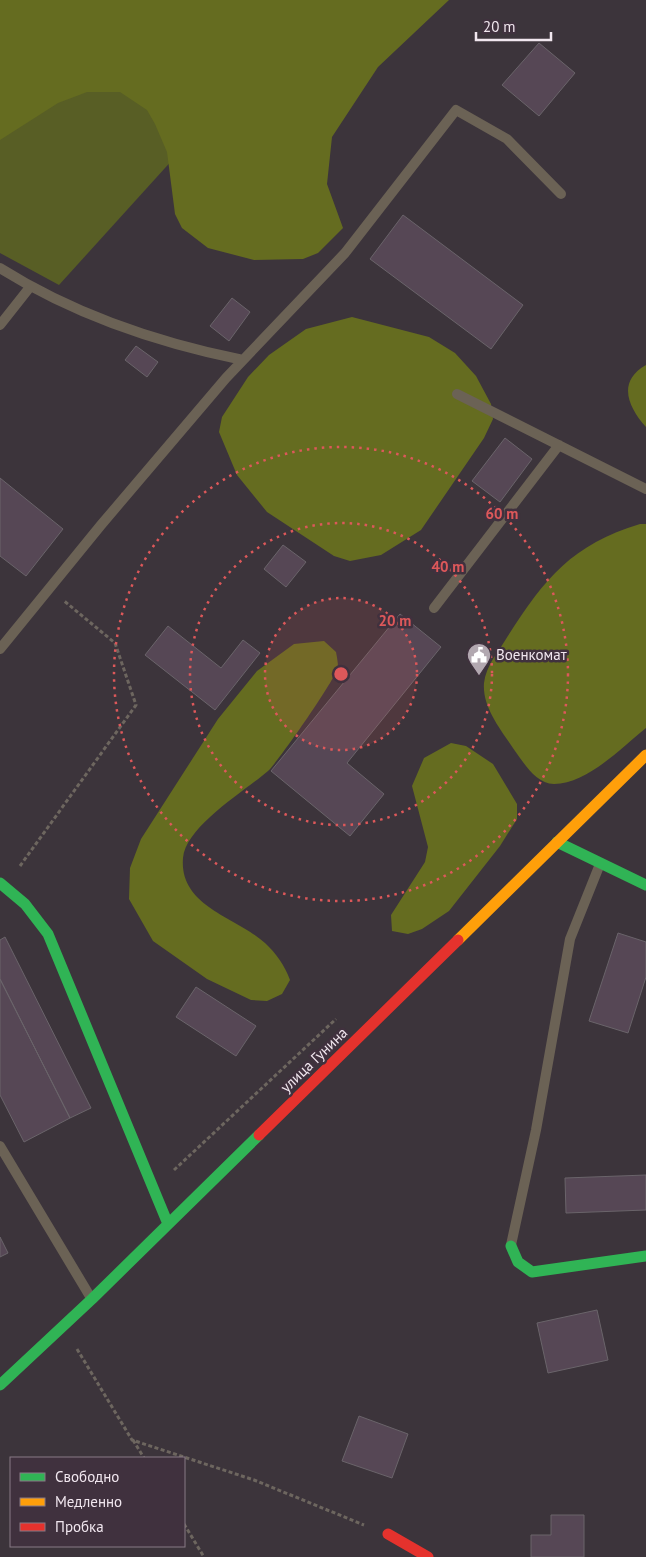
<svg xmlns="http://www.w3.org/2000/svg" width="646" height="1557" font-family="'PT Sans',sans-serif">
<rect width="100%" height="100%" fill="#3c343b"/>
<path fill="#585e25" d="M0 0 194 136 59 285 0 253Z"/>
<path fill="#656c20" d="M0 0H449L378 67 332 137 327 184 343 228 318 253 303 259 254 260 208 248 182 228 175 214 167 152 155 124 147 110 120 92H87L58 103 0 140Z
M352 317 429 337 455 353 476 376 491 404 493 419 484 438 421 530 381 555 350 561 334 556 267 512 237 475 219 432 222 417 248 377 269 355 306 329Z
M646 365V427C629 408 616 382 646 365Z
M640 524H646V728C621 748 587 784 554 784 536 784 524 763 515 751 502 731 482 708 484 683 486 666 498 652 506 639 544 579 571 545 640 524Z
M324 641 336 652C337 657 338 663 338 667 337 677 278 762 268 771 245 791 186 826 183 858 179 907 237 917 265 943 276 953 285 966 290 980L282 994 267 1001 251 1000 207 979 153 941 129 899 130 868 141 839 218 719 257 671 294 644Z
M451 743 466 746 493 764 517 804V819L500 846 449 911 422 929 408 934 392 931 391 915 425 862 428 847 412 786 424 758Z"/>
<path fill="#564755" stroke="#6a646a" d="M539 43 575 73 539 116 502 85Z
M403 215 523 305 491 349 370 259Z
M232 298 250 312 229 341 210 326Z
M136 346 158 362 147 377 125 360Z
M505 438 532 459 500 502 472 481Z
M0 478 63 529 26 576 0 556Z
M283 545 306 562 286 587 264 569Z
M400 614 441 647 347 763 384 794 350 836 271 771Z
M168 626 221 668 243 640 260 653 215 710 145 655Z
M618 933 646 942V977L628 1033 589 1021Z
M5 937 91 1108 70 1118 0 979V940Z
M0 979 70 1118 24 1142 0 1095Z
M196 987 256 1026 236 1056 176 1017Z
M646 1175V1210L566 1213 565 1178Z
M0 1237 8 1253 0 1257Z
M597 1310 608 1360 548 1373 537 1323Z
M359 1416 408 1434 392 1478 342 1461Z
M551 1515H584V1557H531V1535H551Z"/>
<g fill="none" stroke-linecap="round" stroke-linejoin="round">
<path stroke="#6d665f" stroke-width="3" stroke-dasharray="4 2.5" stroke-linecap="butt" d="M20 866 136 705 115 643 63 600
M174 1170 336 1019
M77 1349 132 1440 254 1480 364 1525
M133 1440 144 1458
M184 1524 204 1557"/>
<path stroke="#6b6255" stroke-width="10" d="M0 268C73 314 159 343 243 360
M0 325 30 287
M457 394 646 489
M434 608 559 445
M0 649 101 525 226 378 345 253 456 110 507 139 561 194
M0 1146 91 1298
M511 1245 536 1130 570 939 600 864"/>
<path stroke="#30b455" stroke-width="11" d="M557 842 646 885
M0 883 25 904 48 934 168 1224
M511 1246 518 1262 532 1272 646 1256
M0 1385 92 1299 259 1135"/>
<path stroke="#ff9f0a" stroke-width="11" d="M458 940 646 755"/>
<path stroke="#e5322d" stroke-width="11" d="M259 1135 458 940
M388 1534 428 1557"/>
</g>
<circle cx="341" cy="674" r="76" fill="#dd585a" fill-opacity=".12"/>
<g fill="none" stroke="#dd585a" stroke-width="2.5" stroke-dasharray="2.5 5">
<circle cx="341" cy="674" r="76"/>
<circle cx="341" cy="674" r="151"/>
<circle cx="341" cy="674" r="227"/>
</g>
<defs>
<g id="civic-pin" transform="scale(1.25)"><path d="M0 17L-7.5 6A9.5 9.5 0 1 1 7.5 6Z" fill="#b2a8b0" stroke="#40313e"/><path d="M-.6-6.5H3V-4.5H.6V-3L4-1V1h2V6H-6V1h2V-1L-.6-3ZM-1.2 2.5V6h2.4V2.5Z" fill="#fff"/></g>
</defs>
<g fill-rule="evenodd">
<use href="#civic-pin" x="479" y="655"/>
</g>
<g text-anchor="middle" stroke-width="5" stroke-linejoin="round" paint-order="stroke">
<g font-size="15" fill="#f1e7ef" stroke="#40313e" text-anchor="start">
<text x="496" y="660">Военкомат</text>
</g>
<g font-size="15" fill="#f1e7ef" stroke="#40313e">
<text transform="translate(314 1060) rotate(-44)" y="5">улица Гунина</text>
</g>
</g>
<circle cx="341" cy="674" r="8" fill="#dd585a" stroke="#40313e" stroke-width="2.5"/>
<g font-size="15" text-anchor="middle" font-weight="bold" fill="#dd585a" stroke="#40313e" stroke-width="5" stroke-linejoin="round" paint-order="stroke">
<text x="502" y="519">60 m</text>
<text x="448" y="572">40 m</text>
<text x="395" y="626">20 m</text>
</g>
<rect x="10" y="1457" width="175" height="90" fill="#40313e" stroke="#877a85"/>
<rect x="20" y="1473" width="25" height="8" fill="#30b455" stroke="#877a85"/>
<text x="55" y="1482" font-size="15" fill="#f1e7ef">Свободно</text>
<rect x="20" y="1498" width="25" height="8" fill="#ff9f0a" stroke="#877a85"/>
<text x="55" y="1507" font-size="15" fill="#f1e7ef">Медленно</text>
<rect x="20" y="1523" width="25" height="8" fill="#e5322d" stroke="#877a85"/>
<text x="55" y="1532" font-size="15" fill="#f1e7ef">Пробка</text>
<path d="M476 32v8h75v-8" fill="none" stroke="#f1e7ef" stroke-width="2.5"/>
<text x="483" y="32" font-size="15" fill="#f1e7ef" stroke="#40313e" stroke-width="4" paint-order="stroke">20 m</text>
</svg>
